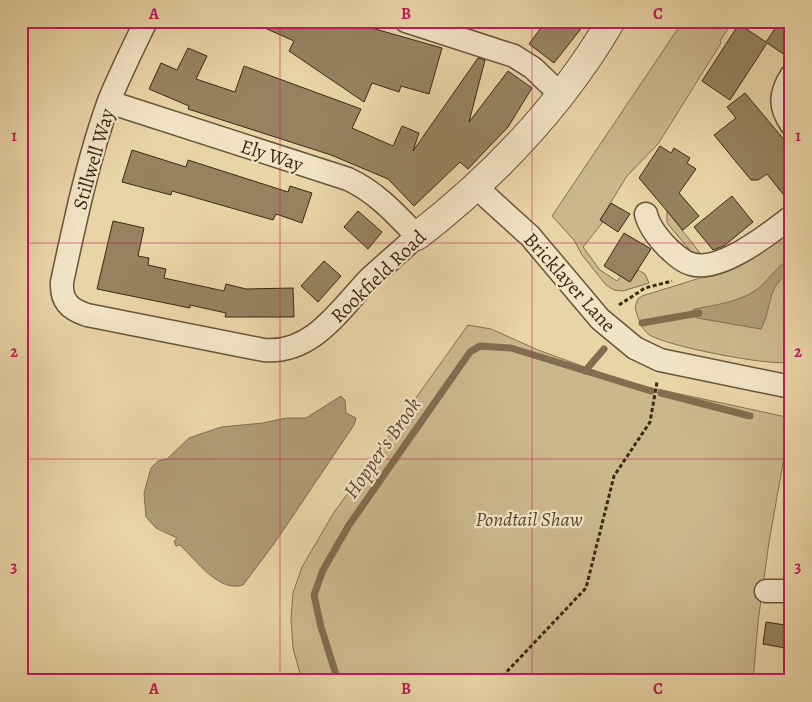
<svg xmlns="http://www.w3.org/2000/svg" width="812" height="702" font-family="Alegreya,serif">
<rect width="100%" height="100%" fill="#e9d4a6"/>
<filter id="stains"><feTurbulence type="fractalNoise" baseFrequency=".004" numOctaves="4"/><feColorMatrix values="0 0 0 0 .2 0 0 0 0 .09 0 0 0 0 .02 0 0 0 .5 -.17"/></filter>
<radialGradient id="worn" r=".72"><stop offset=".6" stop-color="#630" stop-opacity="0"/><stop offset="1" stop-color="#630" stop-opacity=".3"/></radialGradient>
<path fill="#ccb78d" stroke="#847051" d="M683 21H733L720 41 721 43 658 144 627 176 600 220 603 222 583 247 600 270 617 281 621 276 630 282 638 270 645 274 649 283 623 291 614 290 606 285 582 255 574 240 552 216Z
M667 211 700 253V256L694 255 667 223Z
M791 229V362C773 367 664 346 648 334 641 328 637 316 635 307L638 299 642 296 726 270Z
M468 325 491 329 538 350 629 383 791 418 769 542 758 622 753 681H302L293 648 291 619 293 593 302 567 333 514Z"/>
<path fill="#af9a75" stroke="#816d4f" d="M791 258V272C765 287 773 307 761 329L697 318 692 314 694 309C715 305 742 302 760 287 771 277 777 266 791 258Z
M341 396 345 400 346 413 356 418 354 425 276 541 243 585C219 593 196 560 180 545L176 546 174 541 177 538 156 528 146 517 144 493 151 468 158 461 167 459 189 438 221 427 263 423 286 418H306Z"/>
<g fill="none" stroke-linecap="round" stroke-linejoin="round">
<path stroke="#816d4f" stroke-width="7" d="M642 323 699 313
M585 371 604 349
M661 393 750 416
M338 681 321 627 314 595 323 570 349 525 470 352 480 346 511 348 651 391"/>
</g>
<path fill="#968260" stroke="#3d2915" d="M249 21H347L442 48 429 94 401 86 399 92 372 83 364 102 289 51 294 41Z
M546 21H587L554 63 529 44Z
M780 21H791V59L767 43 730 100 702 81 739 24 766 42Z
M188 48 207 56 196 79 235 92 244 66 361 109 352 128 393 146 402 126 419 133 413 151 478 58 485 60 469 122 508 71 532 88 508 127 468 169 460 162 414 206 388 179 331 155 188 109 189 106 149 89 161 63 177 70Z
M745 93 791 148V204L767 174 758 180H751L714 135 736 118 727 107Z
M660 146 671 153 674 148 690 158 687 163 696 169 679 193 699 216 683 230 639 178Z
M132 150 186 167 188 160 288 192 290 186 312 193 302 223 276 214 273 220 172 191 171 195 122 182Z
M732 196 753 222 724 246 713 250 694 227Z
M611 203 630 214 618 232 600 220Z
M358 211 382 232 368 249 344 227Z
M113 221 144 228 138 256 149 258 148 265 166 269 164 278 224 291 226 284 246 289 293 288 294 317H225L226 313 190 305V308L97 289Z
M624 233 651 249 630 282 604 266Z
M324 261 341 276 318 302 301 286Z
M766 622 791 626V649L763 644Z"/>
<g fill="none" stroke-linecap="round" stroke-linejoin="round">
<g stroke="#685439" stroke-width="25">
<path id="minor" d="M406 21 514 56 533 68 560 94
M791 76C780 94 779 106 791 124
M109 102 348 179C376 192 396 214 417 236 401 251 384 265 368 280 339 311 312 354 264 350L87 315C69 309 61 301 62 282 75 222 88 159 109 101 120 74 133 48 146 21
M476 187 530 236 600 319 635 348 660 360 791 387
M646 214C649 227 659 239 669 249 676 255 683 262 691 264 720 273 769 234 791 217
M766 591H791"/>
</g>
<g stroke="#685439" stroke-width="30">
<path id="tertiary" d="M417 236C493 177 562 105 611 21"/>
</g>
<path stroke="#3d2915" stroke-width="3" stroke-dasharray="4 2.5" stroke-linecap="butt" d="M619 305 645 288 672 281
M498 681 586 588 614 476 650 422 657 382"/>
<use href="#minor" stroke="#f1e3c5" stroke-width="22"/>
<use href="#tertiary" stroke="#f1e3c5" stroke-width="28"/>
</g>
<path fill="none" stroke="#c2185b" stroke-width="1" stroke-opacity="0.55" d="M280 21V681M532 21V681M21 243H791M21 459H791"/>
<g text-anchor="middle" stroke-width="4.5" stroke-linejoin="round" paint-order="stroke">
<g font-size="20" fill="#3d2915" stroke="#f1e3c5">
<text transform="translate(272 155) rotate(18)" y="7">Ely Way</text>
<text transform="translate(93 159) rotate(-74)" y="7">Stillwell Way</text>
<text transform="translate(378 276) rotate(-44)" y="7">Rookfield Road</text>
<text transform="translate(570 282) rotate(48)" y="7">Bricklayer Lane</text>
</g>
<g font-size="20" font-style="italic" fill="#5a452d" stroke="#f1e3c5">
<text x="529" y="526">Pondtail Shaw</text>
</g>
<g font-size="21" font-style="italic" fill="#5f4b32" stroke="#f1e3c5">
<text transform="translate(382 448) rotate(-55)" y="7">Hopper's Brook</text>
</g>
</g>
<rect width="812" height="702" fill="none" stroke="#e9d4a6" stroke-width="55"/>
<rect x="28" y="28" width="756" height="646" fill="none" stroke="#c2185b" stroke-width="2"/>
<g font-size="16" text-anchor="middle" font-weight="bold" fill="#c2185b">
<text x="154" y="19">A</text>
<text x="406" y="19">B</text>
<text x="658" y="19">C</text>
<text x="14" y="141">1</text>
<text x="798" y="141">1</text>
<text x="14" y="357">2</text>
<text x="798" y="357">2</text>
<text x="14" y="572">3</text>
<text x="798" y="572">3</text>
<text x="154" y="694">A</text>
<text x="406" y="694">B</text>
<text x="658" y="694">C</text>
</g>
<rect width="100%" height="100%" filter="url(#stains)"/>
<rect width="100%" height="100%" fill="url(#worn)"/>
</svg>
